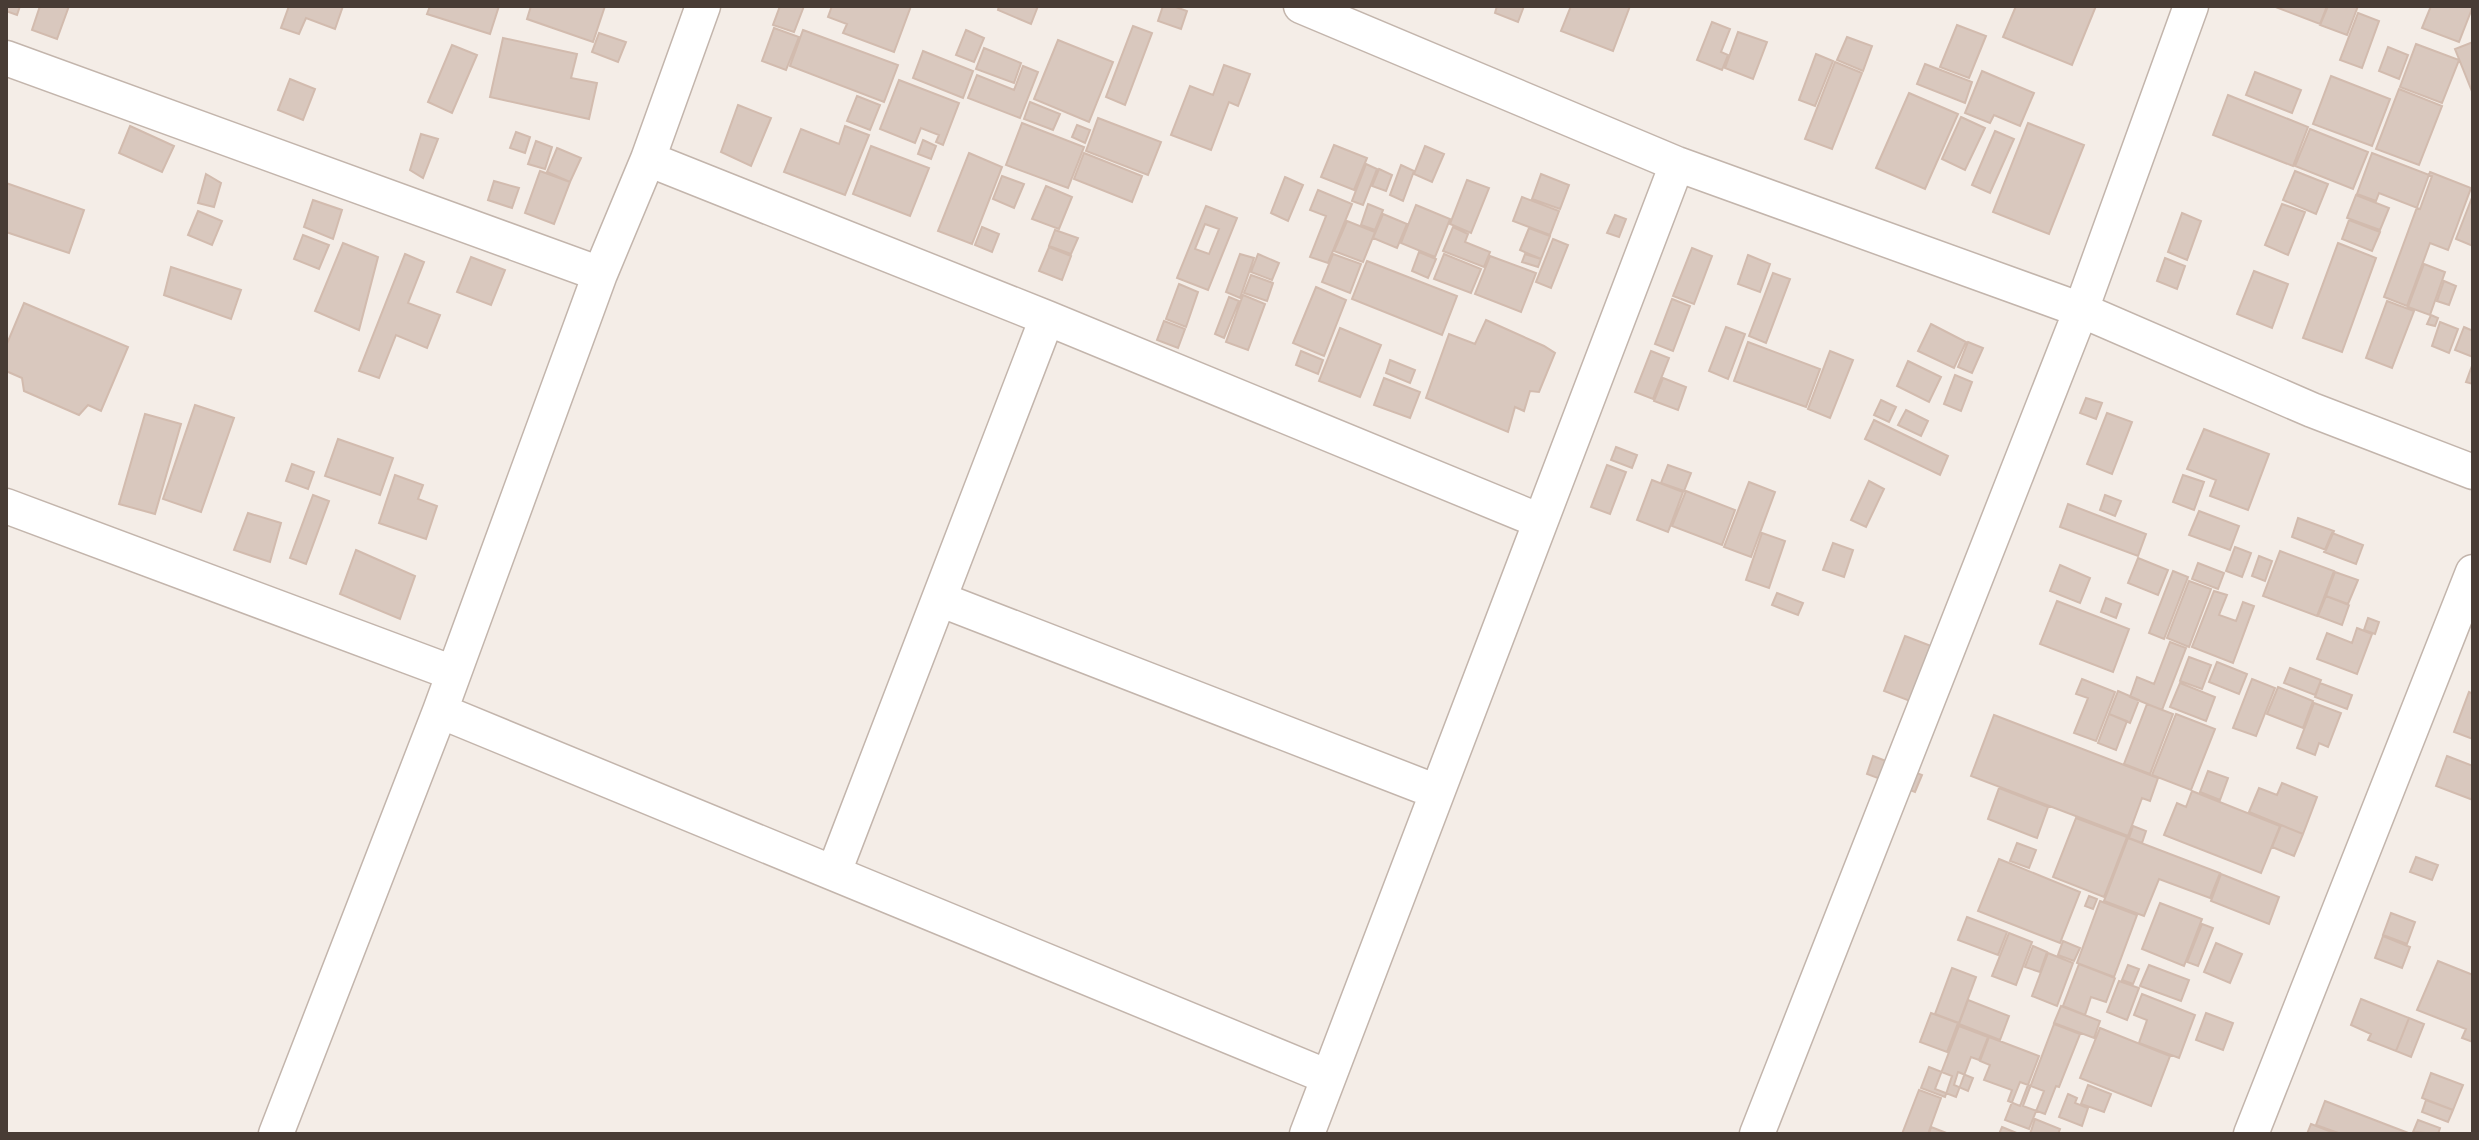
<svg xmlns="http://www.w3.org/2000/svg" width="2479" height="1140" font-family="Signika,sans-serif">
<rect width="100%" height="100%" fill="#f4ede7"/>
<path fill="#d9c8be" stroke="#d2bbae" stroke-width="2" fill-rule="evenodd" d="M6 6H20L17 15 6 11Z
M40 6H69L57 39 32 30Z
M289 6H343L335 29 306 18 299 34 281 28Z
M430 6H499L490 34 427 14Z
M531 6H605L593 42 527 19Z
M780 6H804L794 32 773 25Z
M832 6H911L894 52 843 33 847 24 828 17Z
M999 6H1038L1031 24 998 10Z
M1163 6H1173L1187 11 1181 29 1158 21Z
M1497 6H1524L1518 22 1495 13Z
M1571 6H1630L1613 51 1561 31Z
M2016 6H2096L2072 65 2003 37Z
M2273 6H2327L2320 24Z
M2328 6H2358L2347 35 2320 25Z
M2431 6H2473L2459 42 2422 28Z
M2358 13 2379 21 2362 68 2340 60Z
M1712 22 1730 29 1721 52 1728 55 1722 70 1697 60Z
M1957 25 1986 36 1969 78 1940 67Z
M1133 26 1152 33 1125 105 1106 97Z
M774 28 799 37 786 70 762 61Z
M803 30 898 65 884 102 790 66Z
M966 30 984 38 974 62 956 55Z
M1738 32 1767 42 1753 79 1725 68Z
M599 33 626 42 618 62 592 52Z
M1847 37 1872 46 1863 71 1837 60Z
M503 38 577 54 571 78 597 83 589 119 490 97Z
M1058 40 1113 62 1089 122 1034 99Z
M2473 42V94L2455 49Z
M2416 44 2459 60 2442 103 2400 87Z
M452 45 477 55 452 113 428 102Z
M2388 47 2408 55 2399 79 2379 71Z
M984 48 1021 63 1014 83 976 69Z
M923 51 973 71 963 98 913 78Z
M1816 54 1833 61 1815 106 1799 100Z
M1835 62 1862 73 1832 149 1805 139Z
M1925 64 1972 82 1965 103 1917 84Z
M1224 65 1250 74 1238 106 1229 102 1211 150 1171 135 1190 86 1213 95Z
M1023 66 1038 72 1020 118 968 98 977 75 1014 90Z
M1982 71 2034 93 2020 126 1994 115 1990 123 1965 113Z
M2255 72 2301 90 2292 113 2246 95Z
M2331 76 2390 99 2372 146 2313 124Z
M290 79 315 89 303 120 278 110Z
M899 80 959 103 943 145 936 142 939 135 921 128 915 143 880 129Z
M2399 89 2442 106 2419 165 2376 149Z
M1909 93 1958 114 1925 189 1876 168Z
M2228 95 2308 127 2293 166 2213 135Z
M857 96 880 105 870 130 847 121Z
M1030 102 1060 114 1053 130 1024 119Z
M738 105 771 118 751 166 721 152Z
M1961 117 1985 128 1965 170 1942 159Z
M1098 118 1161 142 1148 175 1086 151Z
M1022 123 1084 147 1068 188 1006 165Z
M2028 123 2084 145 2049 234 1993 212Z
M1077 125 1090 130 1085 143 1072 137Z
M130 126 174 146 162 172 119 153Z
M845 126 869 135 845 195 784 172 801 129 839 144Z
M2310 129 2368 152 2353 189 2295 166Z
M1995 131 2014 139 1990 193 1972 185Z
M516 132 530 137 525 153 510 148Z
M421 134 438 139 423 178 410 170Z
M923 140 936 146 931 159 918 154Z
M536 141 552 147 545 169 528 164Z
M1334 145 1367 158 1354 190 1321 177Z
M871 146 929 168 910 216 853 194Z
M1425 146 1444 154 1432 182 1414 174Z
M557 148 581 158 570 182 547 172Z
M969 153 1002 167 972 244 938 231Z
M1084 153 1142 176 1132 202 1074 179Z
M2372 153 2432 176 2420 209 2379 193 2376 201 2357 194Z
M1366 164 1377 169 1363 205 1352 201Z
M1401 165 1414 171 1403 201 1390 195Z
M1379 169 1392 175 1386 191 1372 186Z
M540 171 570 182 554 224 525 213Z
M2295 171 2328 184 2316 214 2283 200Z
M2430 172 2471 188 2448 250 2430 243 2407 306 2384 297Z
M206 174 221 183 214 207 198 203Z
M1541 174 1569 185 1560 209 1532 199Z
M1002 176 1024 184 1014 208 993 199Z
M1285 177 1303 185 1288 221 1271 213Z
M1467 180 1489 188 1471 233 1450 224Z
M494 181 519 188 512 208 488 200Z
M6 183 84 210 69 253 6 232Z
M1046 186 1072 197 1059 229 1032 219Z
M1318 190 1352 204 1328 263 1310 257 1326 216 1310 210Z
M2356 195 2389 208 2380 230 2347 218Z
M2473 195V246L2456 239Z
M1522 197 1559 211 1550 235 1513 221Z
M313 200 342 210 333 239 304 227Z
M1368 204 1383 210 1375 230 1361 225Z
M2282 204 2305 212 2288 255 2265 245Z
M1416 205 1450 219 1435 257 1401 243Z
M1206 206 1237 218 1208 290 1177 278ZM1205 224 1219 229 1209 254 1195 249Z
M198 211 222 221 212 245 188 235Z
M2182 213 2201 221 2187 260 2168 252Z
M1383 214 1407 224 1397 248 1373 238Z
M1615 215 1626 219 1619 237 1607 233Z
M2349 220 2380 232 2372 251 2342 239Z
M1347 221 1375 232 1363 262 1334 251Z
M982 227 999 234 992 252 975 245Z
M1453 227 1468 234 1465 242 1490 252 1484 267 1443 251Z
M1529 228 1550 236 1541 259 1520 250Z
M1055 230 1078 238 1071 254 1049 246Z
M303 235 329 245 319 269 294 259Z
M1553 239 1568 245 1551 288 1536 282Z
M343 243 378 257 359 330 315 311Z
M2338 243 2376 258 2342 352 2303 338Z
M1049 247 1071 256 1062 280 1039 271Z
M1692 248 1712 256 1694 304 1673 296Z
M1419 252 1436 259 1428 278 1412 271Z
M405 254 424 262 408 303 440 315 427 348 396 335 379 378 359 371Z
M1240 254 1254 258 1240 298 1226 292Z
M1258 254 1279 263 1272 280 1251 272Z
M1333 254 1361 264 1350 293 1322 282Z
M1444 254 1481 269 1471 293 1434 279Z
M1525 254 1541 259 1538 267 1522 262Z
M1748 255 1770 264 1760 292 1738 284Z
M1490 256 1536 273 1521 312 1475 294Z
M471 257 505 270 491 305 457 292Z
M2165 258 2185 266 2177 289 2157 281Z
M1367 261 1457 296 1442 335 1352 299Z
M2424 264 2445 272 2430 315 2408 307Z
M171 267 241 290 231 319 164 295Z
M2254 271 2288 284 2272 328 2237 314Z
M1773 273 1790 279 1766 343 1749 336Z
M1251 275 1273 283 1267 301 1244 293Z
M2444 281 2456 286 2449 305 2437 301Z
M1179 284 1198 292 1186 327 1166 319Z
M1316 287 1346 300 1324 356 1293 343Z
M1243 295 1265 304 1248 350 1226 342Z
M1229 297 1239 301 1224 338 1215 334Z
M1672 299 1690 306 1673 351 1655 344Z
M2387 301 2414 311 2392 368 2366 358Z
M24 303 128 347 101 411 88 405 79 415 24 391 22 378 6 371V346Z
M2431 315 2438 318 2435 326 2427 324Z
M1486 320 1544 346 1555 353 1539 392 1530 391 1524 411 1515 407 1508 432 1426 398 1449 334 1475 344Z
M1164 321 1185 329 1178 348 1157 340Z
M2440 322 2458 329 2449 353 2432 346Z
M1931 324 1966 342 1954 368 1918 351Z
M1726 327 1745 334 1728 379 1709 371Z
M2464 327 2473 331V357L2455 350Z
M1340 328 1381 345 1360 397 1319 381Z
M1748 342 1820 369 1806 407 1734 381Z
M1968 342 1983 348 1972 373 1958 367Z
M1301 351 1323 360 1318 374 1296 365Z
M1651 351 1669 358 1653 399 1635 392Z
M1830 351 1853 360 1830 418 1808 409Z
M1390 360 1415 370 1410 383 1386 373Z
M1908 361 1941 377 1929 402 1897 386Z
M2473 363V384L2466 382Z
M1955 375 1972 382 1961 411 1944 404Z
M1384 378 1420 392 1410 418 1374 405Z
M1663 378 1686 387 1678 410 1654 401Z
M2086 398 2102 403 2096 419 2080 413Z
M1881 400 1896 407 1889 422 1874 415Z
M195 405 234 418 201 512 163 499Z
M1906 410 1928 421 1921 436 1898 425Z
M2107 413 2132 422 2112 474 2087 464Z
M145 414 181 424 155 514 119 504Z
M1874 420 1948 456 1940 475 1865 439Z
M2204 429 2269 454 2248 510 2210 496 2216 480 2187 469Z
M338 439 393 458 380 495 325 476Z
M1616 447 1637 455 1632 468 1611 460Z
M292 464 314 472 308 489 286 481Z
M1607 465 1626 472 1610 514 1591 507Z
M1668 465 1691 473 1684 491 1661 483Z
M395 475 423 485 418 499 437 506 426 539 379 523Z
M2183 475 2204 482 2194 510 2173 502Z
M1652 480 1683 492 1668 532 1637 520Z
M1869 481 1884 489 1866 527 1851 520Z
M1749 482 1775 492 1751 557 1724 547Z
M1686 491 1735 510 1722 545 1672 526Z
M313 495 329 501 306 564 290 558Z
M2105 495 2121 501 2115 516 2100 510Z
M2068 504 2146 534 2138 556 2060 527Z
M2199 511 2239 526 2230 550 2189 535Z
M248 513 281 523 270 562 234 550Z
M2298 518 2334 531 2326 550 2292 537Z
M1762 533 1785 541 1769 588 1746 580Z
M2332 533 2363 545 2356 564 2324 552Z
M1833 543 1853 550 1844 577 1823 570Z
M2235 547 2251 553 2242 577 2226 571Z
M356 550 415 576 400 619 340 594Z
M2280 551 2334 571 2317 616 2263 596Z
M2259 556 2272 561 2265 581 2252 576Z
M2138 558 2168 570 2158 595 2128 583Z
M2198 563 2224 573 2218 589 2192 579Z
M2060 565 2090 578 2080 603 2050 591Z
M2173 571 2188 577 2164 639 2149 633Z
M2335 572 2358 580 2348 604 2326 596Z
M2189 581 2211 589 2189 647 2167 638Z
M2214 591 2227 595 2219 615 2236 621 2243 602 2254 606 2233 663 2192 647Z
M1777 593 1803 603 1798 615 1772 605Z
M2326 596 2349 605 2342 625 2318 616Z
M2106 598 2121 604 2116 618 2101 612Z
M2057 601 2129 629 2113 672 2040 644Z
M2368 618 2379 622 2375 634 2364 630Z
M2357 628 2372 634 2357 674 2317 659 2327 633 2352 643Z
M1905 636 1952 654 1931 709 1884 691Z
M2170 642 2186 648 2162 710 2130 697 2137 677 2154 684Z
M2189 657 2211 665 2202 689 2180 681Z
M2217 662 2247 674 2239 694 2209 682Z
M2290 668 2321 680 2315 695 2284 683Z
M2082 679 2115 692 2096 741 2074 733 2088 698 2076 694Z
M2252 679 2275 688 2256 736 2233 728Z
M2180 683 2215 697 2206 721 2170 707Z
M2320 683 2352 695 2347 709 2315 697Z
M2278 687 2313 701 2303 728 2267 714Z
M2118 691 2139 700 2130 723 2109 714Z
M2469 692 2473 694V739L2454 732Z
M2314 703 2341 713 2328 747 2319 743 2315 755 2297 748Z
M2147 704 2173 714 2150 774 2124 764Z
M2109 714 2127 721 2116 750 2098 743Z
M2176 714 2215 729 2191 790 2152 775Z
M1994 715 2158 778 2150 801 2142 798 2128 836 1971 776Z
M1873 756 1922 775 1915 792 1867 774Z
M2447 756 2473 766V800L2436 786Z
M2208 771 2228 778 2220 800 2200 792Z
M2282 783 2317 797 2303 834 2249 812 2259 788 2277 795Z
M1999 788 2048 807 2037 838 1988 819Z
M2192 791 2280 826 2261 873 2164 835 2177 803 2186 807Z
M2076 818 2127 837 2104 897 2053 877Z
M2281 825 2303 834 2294 856 2272 847Z
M2133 826 2146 831 2142 843 2129 838Z
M2128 838 2220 873 2210 898 2159 879 2144 916 2104 901Z
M2017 843 2036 850 2029 868 2010 861Z
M2416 857 2438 865 2432 880 2410 872Z
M1999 859 2080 892 2060 943 1978 911Z
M2221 874 2279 897 2269 924 2211 901Z
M2089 896 2097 899 2093 909 2085 906Z
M2100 901 2137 915 2114 977 2077 963Z
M2160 903 2202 919 2184 966 2142 949Z
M2391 913 2415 922 2407 944 2383 935Z
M1967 917 2007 932 1998 955 1958 940Z
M2202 924 2213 928 2198 966 2187 962Z
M2009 933 2032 942 2016 985 1992 976Z
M2383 936 2410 947 2402 968 2375 958Z
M2063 941 2080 948 2074 961 2058 955Z
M2216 943 2242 954 2230 983 2204 972Z
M2033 946 2047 952 2040 972 2025 967Z
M2048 953 2073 963 2057 1006 2032 996Z
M2438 961 2473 975V1042L2462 1038 2466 1029 2417 1010Z
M2079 964 2115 978 2106 1002 2091 997 2085 1015 2063 1006Z
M2128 965 2139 969 2133 984 2122 980Z
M2149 965 2189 980 2181 1001 2140 986Z
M1952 968 1976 977 1959 1023 1935 1014Z
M2119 981 2139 988 2127 1020 2107 1012Z
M2142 994 2195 1015 2179 1058 2139 1043 2147 1020 2134 1015Z
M2361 999 2409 1018 2396 1051 2368 1040 2371 1034 2351 1025Z
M1968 1000 2009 1016 2000 1040 1959 1024Z
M2061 1006 2100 1021 2094 1038 2054 1023Z
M1931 1013 1958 1023 1947 1052 1920 1042Z
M2206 1013 2233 1023 2223 1050 2196 1040Z
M2409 1018 2424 1024 2411 1057 2396 1051Z
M2054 1024 2080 1034 2059 1087 2056 1086 2045 1114 2023 1106Z
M1959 1026 1988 1037 1979 1060 1971 1057 1956 1097 1935 1089Z
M2100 1028 2170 1056 2151 1106 2080 1078Z
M1989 1037 2039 1056 2020 1106 2008 1101 2012 1090 1984 1080 1990 1065 1980 1061Z
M1929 1067 1952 1076 1945 1097 1921 1088Z
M1958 1072 1973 1078 1968 1091 1954 1085Z
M2431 1073 2463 1085 2453 1110 2422 1098Z
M2020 1082 2044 1091 2029 1129 2005 1120Z
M2088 1085 2111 1094 2104 1112 2081 1104Z
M1919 1090 1941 1098 1928 1134H1902Z
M2068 1094 2077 1098 2075 1103 2088 1108 2082 1126 2059 1117Z
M2426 1100 2453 1110 2448 1122 2422 1112Z
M2325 1101 2411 1134H2341L2316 1125Z
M2035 1119 2060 1129 2058 1134H2030Z
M2418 1120 2440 1128 2438 1134 2413 1132Z
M2311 1124 2337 1134H2307Z
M1931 1127 1949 1134H1929Z
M2002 1127 2019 1134H1999Z"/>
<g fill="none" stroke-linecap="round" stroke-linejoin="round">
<g stroke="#c3b5ac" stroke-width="37">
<path id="street" d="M1301 6 1677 164 2081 310 2312 410 2473 472
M6 58 600 274
M648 159 1047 318 1540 521
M6 506 453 673
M939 599 1437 792
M440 711 1328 1077
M834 872 1047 318
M276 1134 440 711 600 274 648 159 703 6
M1307 1134 1677 164
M1757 1134 2081 310 2191 6
M2251 1134 2473 572"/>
</g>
<use href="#street" stroke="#fff" stroke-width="34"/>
</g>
<rect width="2479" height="1140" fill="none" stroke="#483c35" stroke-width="16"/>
</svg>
